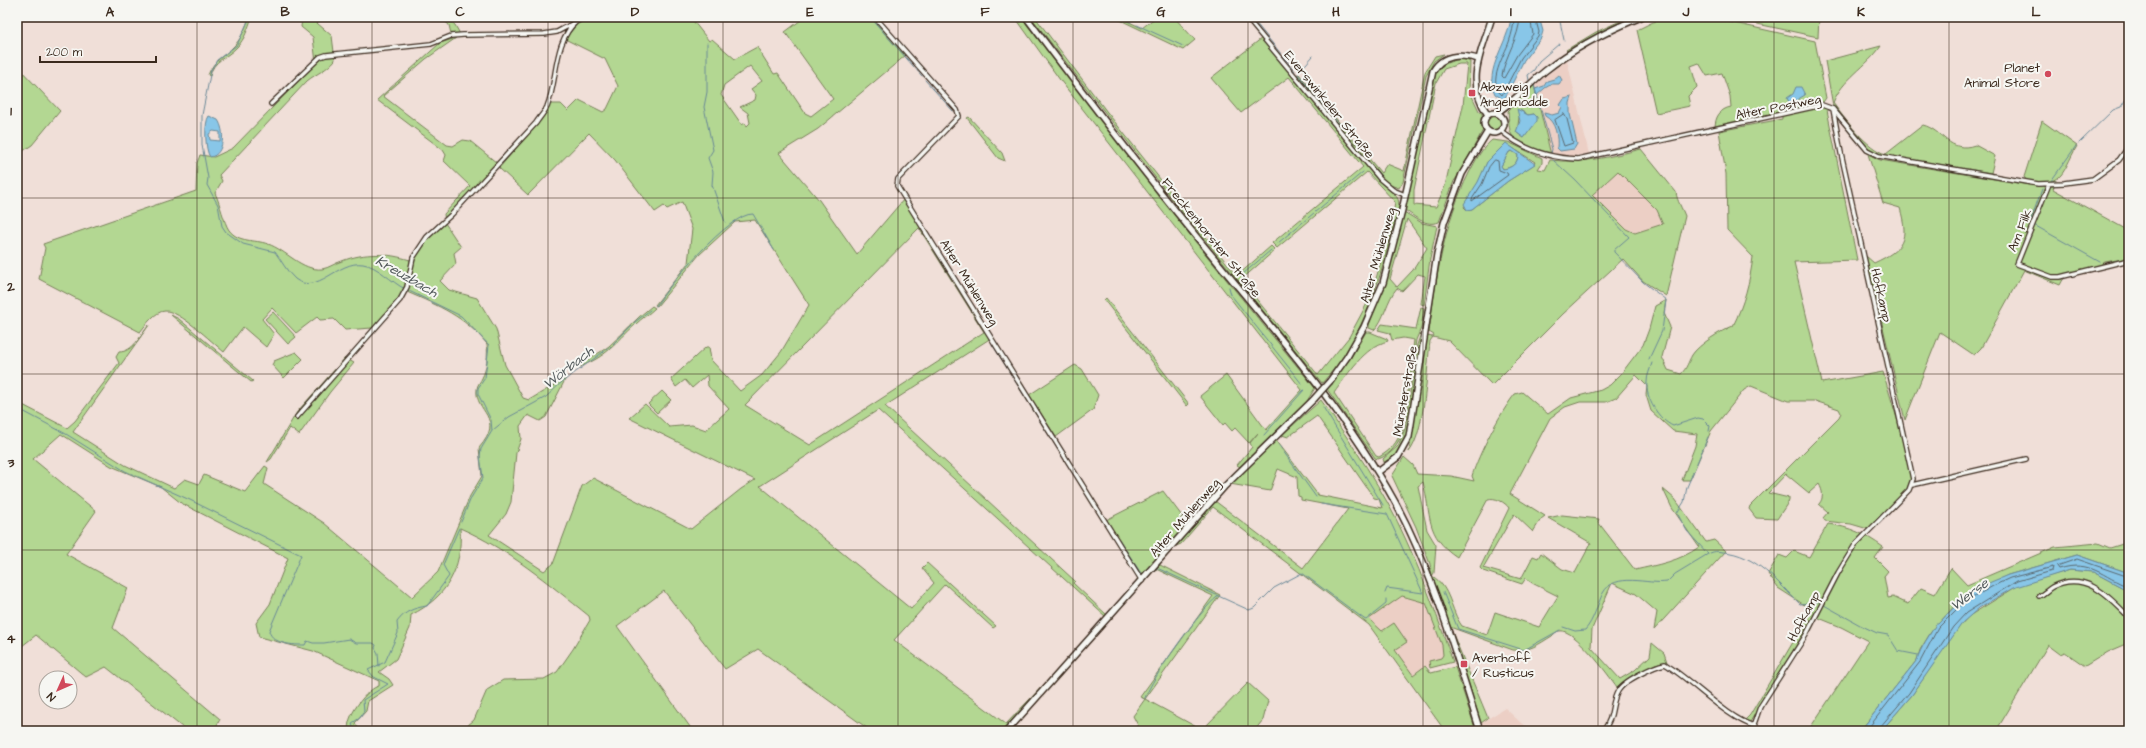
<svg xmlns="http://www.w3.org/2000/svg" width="2146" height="748" font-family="'Architects Daughter',sans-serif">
<rect width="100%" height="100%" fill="#f0dfd8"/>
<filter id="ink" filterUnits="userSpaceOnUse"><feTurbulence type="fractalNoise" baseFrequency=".025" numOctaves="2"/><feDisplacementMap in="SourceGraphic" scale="8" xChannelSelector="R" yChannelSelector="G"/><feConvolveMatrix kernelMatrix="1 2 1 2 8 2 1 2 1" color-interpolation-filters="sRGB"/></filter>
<g filter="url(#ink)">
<path fill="#eccfc5" d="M1567 60 1589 154 1572 156 1551 155 1534 85Z
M1618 171 1657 210 1663 224 1635 233 1626 229 1592 195Z
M1402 596 1433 604 1453 662 1430 668 1425 666 1413 675 1368 619Z
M1505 708 1521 723 1532 731H1483L1481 723Z"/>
<path fill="#b3d792" stroke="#778058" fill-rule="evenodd" d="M249 17H252C248 28 245 39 237 47 227 58 213 60 210 76L208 75C215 58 223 58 235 45 242 37 246 27 249 17Z
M302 17H310L332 36 335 60C327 70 317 73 307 81L219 175 222 181 215 193C220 203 224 223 229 230 239 243 254 239 268 244 286 250 302 271 322 269 329 268 335 263 342 261 365 252 387 253 410 260 406 297 396 302 372 328L345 330 334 319 320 320 317 317 296 333 272 308 262 319 274 334 266 347 243 327 224 352C212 342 179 310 165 311 155 311 146 325 140 332L39 279 45 248 43 244 196 191 197 163 200 155 214 157 233 148 316 63 313 37 301 27Z
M440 17H446L455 25 460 34H451L449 25Z
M591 17H690L709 41 712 39 735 59 757 47 774 74 778 73 805 113 811 116 833 99 785 32 805 17H872L906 55 818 129 779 153 819 200 857 254 904 199 991 338 885 406 1075 581 1073 583 1108 616 1106 617 878 410 760 486 911 609 934 583 922 568 927 563 996 626 993 628 945 584 894 640 1006 724 1052 676 1053 678 1002 731H871L758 649 725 669 664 591 617 626 693 731H461L474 720 487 690 503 680 544 679 557 672 573 649 590 620 589 616C548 583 508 549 460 528 463 569 447 597 411 615L410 628 396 659 379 672 389 679 393 685 368 701 366 711 355 723 360 731H349C344 719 367 688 379 686V681L313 651 259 637 256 623 270 604 288 558 181 503 161 487 111 466 61 434 33 459 96 511 66 554 128 588 113 628 220 719 214 731H187L106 667 86 677 36 635 17 650V402L67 428 75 421 119 363 116 357 119 352C133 352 141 335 149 325L73 432 125 465 174 488 185 479 199 484 204 475 245 492 265 466 268 468 264 484 324 523 412 597 438 572 470 496 482 476 479 448C506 417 474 412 477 389 477 385 481 381 482 378 487 369 488 354 487 344 464 316 439 306 407 292L416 256 428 238 445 223 444 214 470 186 444 161 446 155 443 150 377 100 440 43 456 38 426 59 383 96 447 145 453 146 463 140 470 141 497 163 473 189 475 192 445 223 461 247 454 253 456 264 440 281 449 290 477 298 496 329 505 365 523 398 529 400 566 378 546 417 540 421 528 415 520 426 521 439 516 453 511 502 506 514 489 535 544 571 553 564 582 486 593 478 691 529 741 489 755 480 629 418 645 404 669 427 692 425 706 430 729 409 708 386 707 375 692 388 685 380 676 387 671 379 706 347H709L711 360 740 391 762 375 781 352 809 305 755 220 735 222 699 255 657 306 655 305 688 263 692 229 682 202 667 209 664 206 655 212 615 160 589 133 528 195 499 168 537 124 550 104H561L568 111 579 100 603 112 607 109 618 86 605 59 565 39 578 23ZM750 66 762 81 751 89 756 95 755 100 740 107 748 113 750 123 747 126 745 123 742 125 721 95 724 85ZM919 228 984 332 810 445 745 405Z
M1015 17H1021L1194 240 1315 388 1307 401 1240 467 1237 465 1252 447 1250 443 1258 433 1249 443 1235 428 1232 431 1225 423 1223 425 1200 396 1226 375 1266 430 1302 390 1060 80Z
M1031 17H1035L1107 112 1237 276 1271 246 1275 250 1241 280 1318 375 1349 337 1371 296 1392 223 1395 202 1367 172 1277 248 1272 243 1363 167 1289 77 1241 113 1211 78 1262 38 1380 182C1385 187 1395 193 1398 199 1401 206 1395 221 1393 228 1379 284 1362 340 1322 383L1179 208Z
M1114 17H1127L1125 20 1142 28 1156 17H1174L1195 40 1183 50Z
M1629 17H1634L1568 52 1566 50 1596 32Z
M1673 17H1707L1815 41 1826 98 1823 102 1715 128C1715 117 1720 109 1731 107L1730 96 1722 73 1707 76 1699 63 1691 66 1697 87 1688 96 1690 106 1656 113 1637 30 1653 22Z
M1725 17H1819L1818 37Z
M1881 46C1868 66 1841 80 1833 103 1844 118 1868 150 1886 154L1923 125C1943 130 1949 154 1975 145L1995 156 1991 173 1878 154 1864 145 1833 106 1825 61Z
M1444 54 1434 61 1426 76 1403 182 1399 188 1390 185 1380 177 1297 75 1299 74 1381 173 1387 164 1404 171 1425 72 1435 56Z
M1465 59 1470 62 1469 94H1471L1479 111 1482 113 1483 130 1458 176 1454 181 1439 222C1426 227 1415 217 1405 210V205L1435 75C1441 63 1452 60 1465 59ZM1459 64H1467L1463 106 1445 186 1436 207 1414 205V190L1436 83 1444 69Z
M17 66 60 111 32 145 17 155Z
M1534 85 1551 155C1540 151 1520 147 1513 137 1508 130 1509 119 1508 111ZM1520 110 1528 115 1534 114 1537 117 1524 138 1517 133Z
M1821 107 1829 108 1827 110 1857 260 1794 262 1822 383 1883 372 1898 422 1911 478 1907 489 1868 529 1851 524 1825 521 1823 518 1828 512 1819 504C1824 498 1823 491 1819 484L1809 493 1786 474 1768 493 1789 498V501L1777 519 1756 518 1749 509 1750 506 1839 417 1841 413 1839 409 1815 401H1788L1751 386 1744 390 1711 431 1690 480H1682L1695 446 1697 434 1673 431 1651 411 1646 395 1647 386 1636 375 1616 398 1606 402H1580L1565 407 1550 418 1510 494 1545 516 1541 519 1533 532 1514 514 1483 568 1521 579 1533 556 1538 558 1541 553 1562 569 1575 573 1591 543 1548 518 1562 515 1599 519 1598 522 1635 570C1657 565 1680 561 1699 547L1672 508 1663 489 1675 499 1706 542 1714 540 1726 551 1654 630 1657 612 1636 594 1612 583 1592 629 1591 647 1620 679 1635 670 1650 656 1652 643 1664 653 1667 662 1655 664 1617 687C1609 676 1574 627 1559 631 1557 631 1554 634 1552 636 1539 644 1529 652 1513 650L1450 627 1488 718 1481 723 1450 626 1432 576 1430 564 1416 527 1392 476 1404 457 1413 465 1417 474 1451 476 1474 481 1472 476C1479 453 1500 413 1515 394L1522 392 1548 414 1571 398 1601 390 1610 385 1621 374 1643 345 1649 329 1655 306 1666 300 1664 313 1670 327 1662 357 1668 370 1681 374C1687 368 1688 362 1692 355 1698 345 1722 330 1733 326 1744 304 1750 281 1753 257L1727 230 1726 174 1719 131 1782 119V116ZM1423 482C1432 515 1424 535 1457 557L1488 499C1495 497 1505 502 1509 508L1480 568 1483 571 1522 584 1526 578 1532 583 1558 596 1539 627 1495 612 1487 635 1462 626C1450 610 1451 587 1432 576L1434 573 1436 545 1427 530 1418 486Z
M1486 123a8 8 0 1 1 16 0a8 8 0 1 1-16 0Z
M969 117 1002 153 1005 161 998 158 967 118Z
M2042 121 2077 146C2061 174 2064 187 2027 181L2024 177Z
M1492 140 1508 142 1542 158V163L1538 169 1545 170 1550 160C1582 164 1610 157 1641 149L1676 192C1677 201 1682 208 1685 216L1666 296 1643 281 1623 259 1563 314 1492 385 1449 341 1433 337 1430 341C1427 368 1425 433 1409 452L1427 336 1433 337 1434 335 1429 332C1436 277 1444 223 1469 173 1476 160 1481 149 1492 140ZM1506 144 1535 162 1533 165 1508 181 1472 209 1467 210 1464 207 1481 178 1487 162ZM1618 171 1657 210 1663 224 1635 233 1626 229 1592 195Z
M1512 151 1518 155C1518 164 1511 168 1503 169L1501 166 1509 152Z
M1868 154 1880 160 2036 186H2054L2053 189 2129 231V258L2105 262 2100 265 2066 274 2060 285 2024 270 1981 348 1974 355 1940 332 1905 420 1866 256 1874 263C1904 249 1909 240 1900 208L1883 203Z
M1404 212 1422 223 1437 226 1430 259 1424 305 1421 304 1425 276 1418 274 1402 291 1397 288C1387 299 1384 321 1374 330L1369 328V324L1386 282ZM1407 219 1427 248 1413 270 1397 287 1390 279Z
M1106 298 1189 404 1187 406 1104 300Z
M652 306 655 308C649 314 642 318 636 324 614 344 608 356 579 367 587 358 599 354 609 346 624 333 636 318 652 306Z
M1421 307 1424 308 1421 328 1416 340 1403 431C1399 443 1390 456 1378 459L1375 458 1327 389 1350 359 1366 332H1370L1387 339 1388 341C1364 347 1348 374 1334 393L1376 456 1379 457C1391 450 1397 443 1402 429L1414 340 1403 338 1392 340 1390 333 1378 330 1382 324 1416 329Z
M273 312 296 337 288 344 265 319Z
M171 315 179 319 253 381 251 382Z
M1422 330 1408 428 1400 449 1394 456 1384 462 1383 459 1398 446 1405 429 1417 345Z
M296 352 303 359 284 378 272 365 274 361Z
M345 358 354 363 330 392 299 435 290 428 271 459 267 462 297 412Z
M1075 365 1082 369 1098 395 1093 410 1056 437 1029 395Z
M662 391 671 400 657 413 648 404Z
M1321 400C1352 444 1384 490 1406 540 1424 579 1439 621 1453 662L1430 668 1429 661 1441 658 1443 655 1442 645 1426 603 1402 596 1369 619 1382 631 1394 623 1407 642 1395 650 1413 675 1425 666 1431 673 1455 667 1476 731H1445L1369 625 1213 507 1181 544 1176 546 1215 501 1303 568 1348 509 1301 500V497L1298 496 1297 477 1278 469 1270 491 1230 484 1276 440 1318 495 1382 508 1379 499 1374 498 1317 416 1288 437 1282 435Z
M1163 491 1188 524 1142 576 1106 520Z
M1828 524C1850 527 1865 534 1883 547L1875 558 1888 571 1884 576 1888 598 1893 597 1908 604 1921 588 1935 594 1951 568 1967 585 2055 547 2098 543 2110 548 2129 542V573L2077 555 2008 575 1959 601 1931 632 1920 650 1917 660 1860 731H1808L1868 641 1841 627 1819 618 1815 614 1750 722 1745 720 1750 715 1812 610 1778 588 1768 574 1779 555 1787 558 1794 551 1809 557Z
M1160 565 1220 595 1145 699 1202 730 1248 683 1268 701 1263 720 1254 731H1141L1133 716 1145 699 1140 697 1213 596 1156 569Z
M2070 570 2093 572 2129 591 2125 611 2129 615V643L2108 652 2085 666 2065 652 2060 654 2048 645 1996 731H1881L1912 695 1957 629 1969 616 2019 585Z"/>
<path fill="#88c6e8" stroke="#698897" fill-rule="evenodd" d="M1511 17H1539L1543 31 1541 38 1524 60 1504 100 1495 94C1483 70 1509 42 1511 17Z
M1559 75 1562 80 1559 84H1552L1545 88 1536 96 1535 89 1544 86 1547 81 1554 79Z
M1796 87H1801L1805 95 1790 104 1787 98 1793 94Z
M1572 97 1570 103V114L1577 144 1574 149 1560 151 1557 148C1558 137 1556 122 1545 116L1544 113 1552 115 1559 113 1562 107 1560 105 1564 99Z
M1517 109 1528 115 1534 114 1537 117V121L1524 138 1516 132 1520 121Z
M209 116 218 120C225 130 225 155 210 157 205 151 204 122 209 116ZM213 131 220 132V141L210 140 209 134Z
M1506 143 1535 164 1508 181 1472 209 1467 210 1464 204 1478 182 1487 162ZM1512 151 1518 155C1518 164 1511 168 1503 169L1501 166 1509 152Z
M2077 555 2129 573V591L2093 572 2070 570 2013 588 1979 608 1963 622 1912 695 1881 731H1860L1917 660C1920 648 1930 635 1936 624H1938L1962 599 1991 582 2008 575Z"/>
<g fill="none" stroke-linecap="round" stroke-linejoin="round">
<path stroke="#5a686f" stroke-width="1" d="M1514 17C1514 26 1512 33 1509 42 1505 54 1486 83 1502 95L1521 58 1538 36 1539 32 1535 17
M1520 17C1519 39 1505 55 1502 76L1504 78 1517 55 1533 34 1530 17
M1564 114 1567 119 1573 143 1564 146 1555 120Z
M1495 160 1498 161 1499 170 1507 173 1508 175 1472 201V199L1482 184 1489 167Z
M2129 577 2077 559 2057 566 2059 569C2091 559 2102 577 2129 587
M1866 731 1920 662 1938 628 1962 604 1993 586 2010 578 2053 567 2052 571 2017 581 1966 613 1953 627 1909 693 1880 727 1879 731"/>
<path stroke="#698897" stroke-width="1" d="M250 17 237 45 217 60 211 70 202 115V145L208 178 207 185 218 205 222 226 226 232 243 244 275 252C281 260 287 272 295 279 317 296 338 260 363 264 378 266 391 282 405 289
M870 17 922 76
M1119 17 1131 22
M1559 17 1564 40
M1255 22 1295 71
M1137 25 1183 46
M707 43V92L704 107 713 150 708 158 713 172 712 185 725 222
M1299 72 1313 56
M1298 74 1339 124
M925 80 953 111
M1529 80 1528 75 1534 70 1539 61 1559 44
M1534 85 1552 149 1551 154
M1342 129 1371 165
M2079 143 2113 110 2121 107 2129 94
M1553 160 1575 180 1629 237 1614 250V252L1643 282 1666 300 1662 331 1649 359
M1371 165 1381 176
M2051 181 2076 146
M2030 222 2042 189
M2034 225 2100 262
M1278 243 1363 172
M1243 274 1271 250
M1229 287 1231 295 1302 384
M407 290 461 316 489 345 485 378 478 388V394L491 420 492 431 481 449 480 456 483 478 471 498 461 522
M656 306C669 285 729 213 753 214L774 250
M992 344 1048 434
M1652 363C1650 370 1647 375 1647 382 1645 398 1659 420 1673 426L1698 418 1703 419 1710 426 1709 431
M1323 407 1383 505
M17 408 66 434 125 471 190 500 301 555 269 631C273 645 294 645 305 645L307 641 313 643H324L349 639 356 643H373L376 645 375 648 378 653 379 666
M493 430 509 417 546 397 562 382 610 347 635 322 650 310
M1264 435 1304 390
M1708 437 1687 487 1684 502 1677 513 1687 531 1708 554C1714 551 1717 551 1723 552 1756 554 1778 583 1800 604L1818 602
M1052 440 1115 541
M1278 444 1316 497
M1321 504 1387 514 1423 593 1387 588 1385 593
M1119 539 1142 575
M1146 579 1157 568 1249 610 1254 608 1274 588 1302 573 1364 619 1366 620 1386 604V599
M1443 592 1458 629 1524 650 1560 630
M1824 605 1860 625 1877 633 1888 635 1898 651 1918 655
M1563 627 1575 631 1585 630C1594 620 1597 605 1603 593 1615 571 1648 585 1667 582L1675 574 1708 554
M1145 698C1151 679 1201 609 1217 597
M354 731 352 723 360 718 364 711 363 700 388 684 374 677 368 670 385 662 398 633 397 622C405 611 414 608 427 606L449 576 443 565 459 528"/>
<g stroke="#3b2a1e" stroke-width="6">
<path id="street" d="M875 17 957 110 959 116 898 179 897 186 1142 581
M1246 17 1380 179 1393 190 1405 195
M271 104 320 57 326 55 431 44 451 36 463 35 544 34 557 32 585 17
M1500 130C1523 150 1548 158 1578 159L1822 105 1833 109 1867 150 1879 156 2038 184 2064 183 2093 179 2119 160 2129 146
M2049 184 2017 264 2052 277H2060L2129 260
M297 417 400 300 407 287 413 258 427 237 452 214 536 123C539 118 544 113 547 107 558 80 553 41 577 21
M1912 485 2026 459
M2039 596C2044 594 2047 590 2052 587 2085 570 2108 596 2129 617
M1603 731C1615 716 1610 704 1618 691 1623 681 1654 666 1665 664 1693 681 1727 718 1754 726
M1758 731 1754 724 1760 707 1806 635 1838 573 1855 545 1909 490 1913 479 1841 153 1833 109"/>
</g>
<g stroke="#3b2a1e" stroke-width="8">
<path id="secondary" d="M1026 17C1083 93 1140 168 1200 241 1269 325 1342 406 1395 502 1433 572 1456 655 1480 731
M1496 113C1514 102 1528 85 1545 71 1574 48 1607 31 1641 17
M1484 123a10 10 0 1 1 20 0a10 10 0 1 1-20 0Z
M1488 115C1464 80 1482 52 1492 17
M1330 381 1347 357 1364 327 1383 283 1402 210 1433 71C1443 54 1460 54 1478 59
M1378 472 1398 457 1409 437 1437 254 1444 223 1462 174 1488 131
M1007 731 1224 487 1314 399"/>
</g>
<use href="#street" stroke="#f6f6f2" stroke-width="3.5"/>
<use href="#secondary" stroke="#f6f6f2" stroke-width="5"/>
<g stroke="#3b2a1e" stroke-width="8" stroke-linecap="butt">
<path id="secondary-bridge" d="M1314 399 1330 381"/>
</g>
<use href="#secondary-bridge" stroke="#f6f6f2" stroke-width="5"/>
</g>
</g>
<path fill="none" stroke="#3b2a1e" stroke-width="1" stroke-opacity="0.55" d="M197 17V731M372 17V731M548 17V731M723 17V731M898 17V731M1073 17V731M1248 17V731M1423 17V731M1598 17V731M1774 17V731M1949 17V731M17 198H2129M17 374H2129M17 550H2129"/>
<g fill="#d1495b" stroke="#f6f6f2" stroke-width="1.5">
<circle cx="2048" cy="74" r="4"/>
<rect x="1468" y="89" width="8" height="8" rx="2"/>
<rect x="1460" y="660" width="8" height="8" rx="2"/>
</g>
<g text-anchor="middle" stroke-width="4" stroke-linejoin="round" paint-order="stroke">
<g font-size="13" fill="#3b2a1e" stroke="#f6f6f2" text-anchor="start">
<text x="2040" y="72" text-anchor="end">Planet<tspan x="2040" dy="15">Animal Store</tspan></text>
<text x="1480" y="91">Abzweig<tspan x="1480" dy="15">Angelmodde</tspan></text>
<text x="1472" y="662">Averhoff<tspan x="1472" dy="15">/ Rusticus</tspan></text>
</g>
<g font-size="13" fill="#3b2a1e" stroke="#f6f6f2">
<text transform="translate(1330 104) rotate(51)" y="5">Everswinkeler Straße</text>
<text transform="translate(1778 106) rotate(-11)" y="5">Alter Postweg</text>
<text transform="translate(2019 230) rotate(-68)" y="5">Am Filk</text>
<text transform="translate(1212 237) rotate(51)" y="5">Freckenhorster Straße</text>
<text transform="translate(1377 255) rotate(-74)" y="5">Alter Mühlenweg</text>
<text transform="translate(970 282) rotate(58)" y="5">Alter Mühlenweg</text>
<text transform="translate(1882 295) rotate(77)" y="5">Hofkamp</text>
<text transform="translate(1404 391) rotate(-80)" y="5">Münsterstraße</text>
<text transform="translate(1184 517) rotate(-49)" y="5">Alter Mühlenweg</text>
<text transform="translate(1803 616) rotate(-62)" y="5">Hofkamp</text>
</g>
<g font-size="14" font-style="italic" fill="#52595b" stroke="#f6f6f2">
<text transform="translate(407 276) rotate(30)" y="5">Kreuzbach</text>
<text transform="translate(568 367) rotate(-38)" y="5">Wörbach</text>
<text transform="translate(1969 594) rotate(-37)" y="5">Werse</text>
</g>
</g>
<rect width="2146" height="748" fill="none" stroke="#f6f6f2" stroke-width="44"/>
<g transform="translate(58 690) rotate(225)"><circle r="19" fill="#f6f6f2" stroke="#aba49d"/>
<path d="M0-3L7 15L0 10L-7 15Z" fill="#d1495b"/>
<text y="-6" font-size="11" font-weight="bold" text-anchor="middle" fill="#3b2a1e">N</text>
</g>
<path d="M40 56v6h116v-6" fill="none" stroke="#3b2a1e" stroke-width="2"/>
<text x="46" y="56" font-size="12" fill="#3b2a1e" stroke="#f6f6f2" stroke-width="3" paint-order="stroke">200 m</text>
<rect x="22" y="22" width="2102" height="704" fill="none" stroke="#3b2a1e" stroke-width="1.5"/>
<g font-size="13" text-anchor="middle" font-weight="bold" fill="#3b2a1e">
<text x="110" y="16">A</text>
<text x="285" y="16">B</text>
<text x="460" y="16">C</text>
<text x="635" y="16">D</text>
<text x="810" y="16">E</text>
<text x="985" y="16">F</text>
<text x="1161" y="16">G</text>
<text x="1336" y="16">H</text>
<text x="1511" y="16">I</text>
<text x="1686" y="16">J</text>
<text x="1861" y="16">K</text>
<text x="2036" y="16">L</text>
<text x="11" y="115">1</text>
<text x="11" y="291">2</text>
<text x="11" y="467">3</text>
<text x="11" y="643">4</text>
</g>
</svg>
